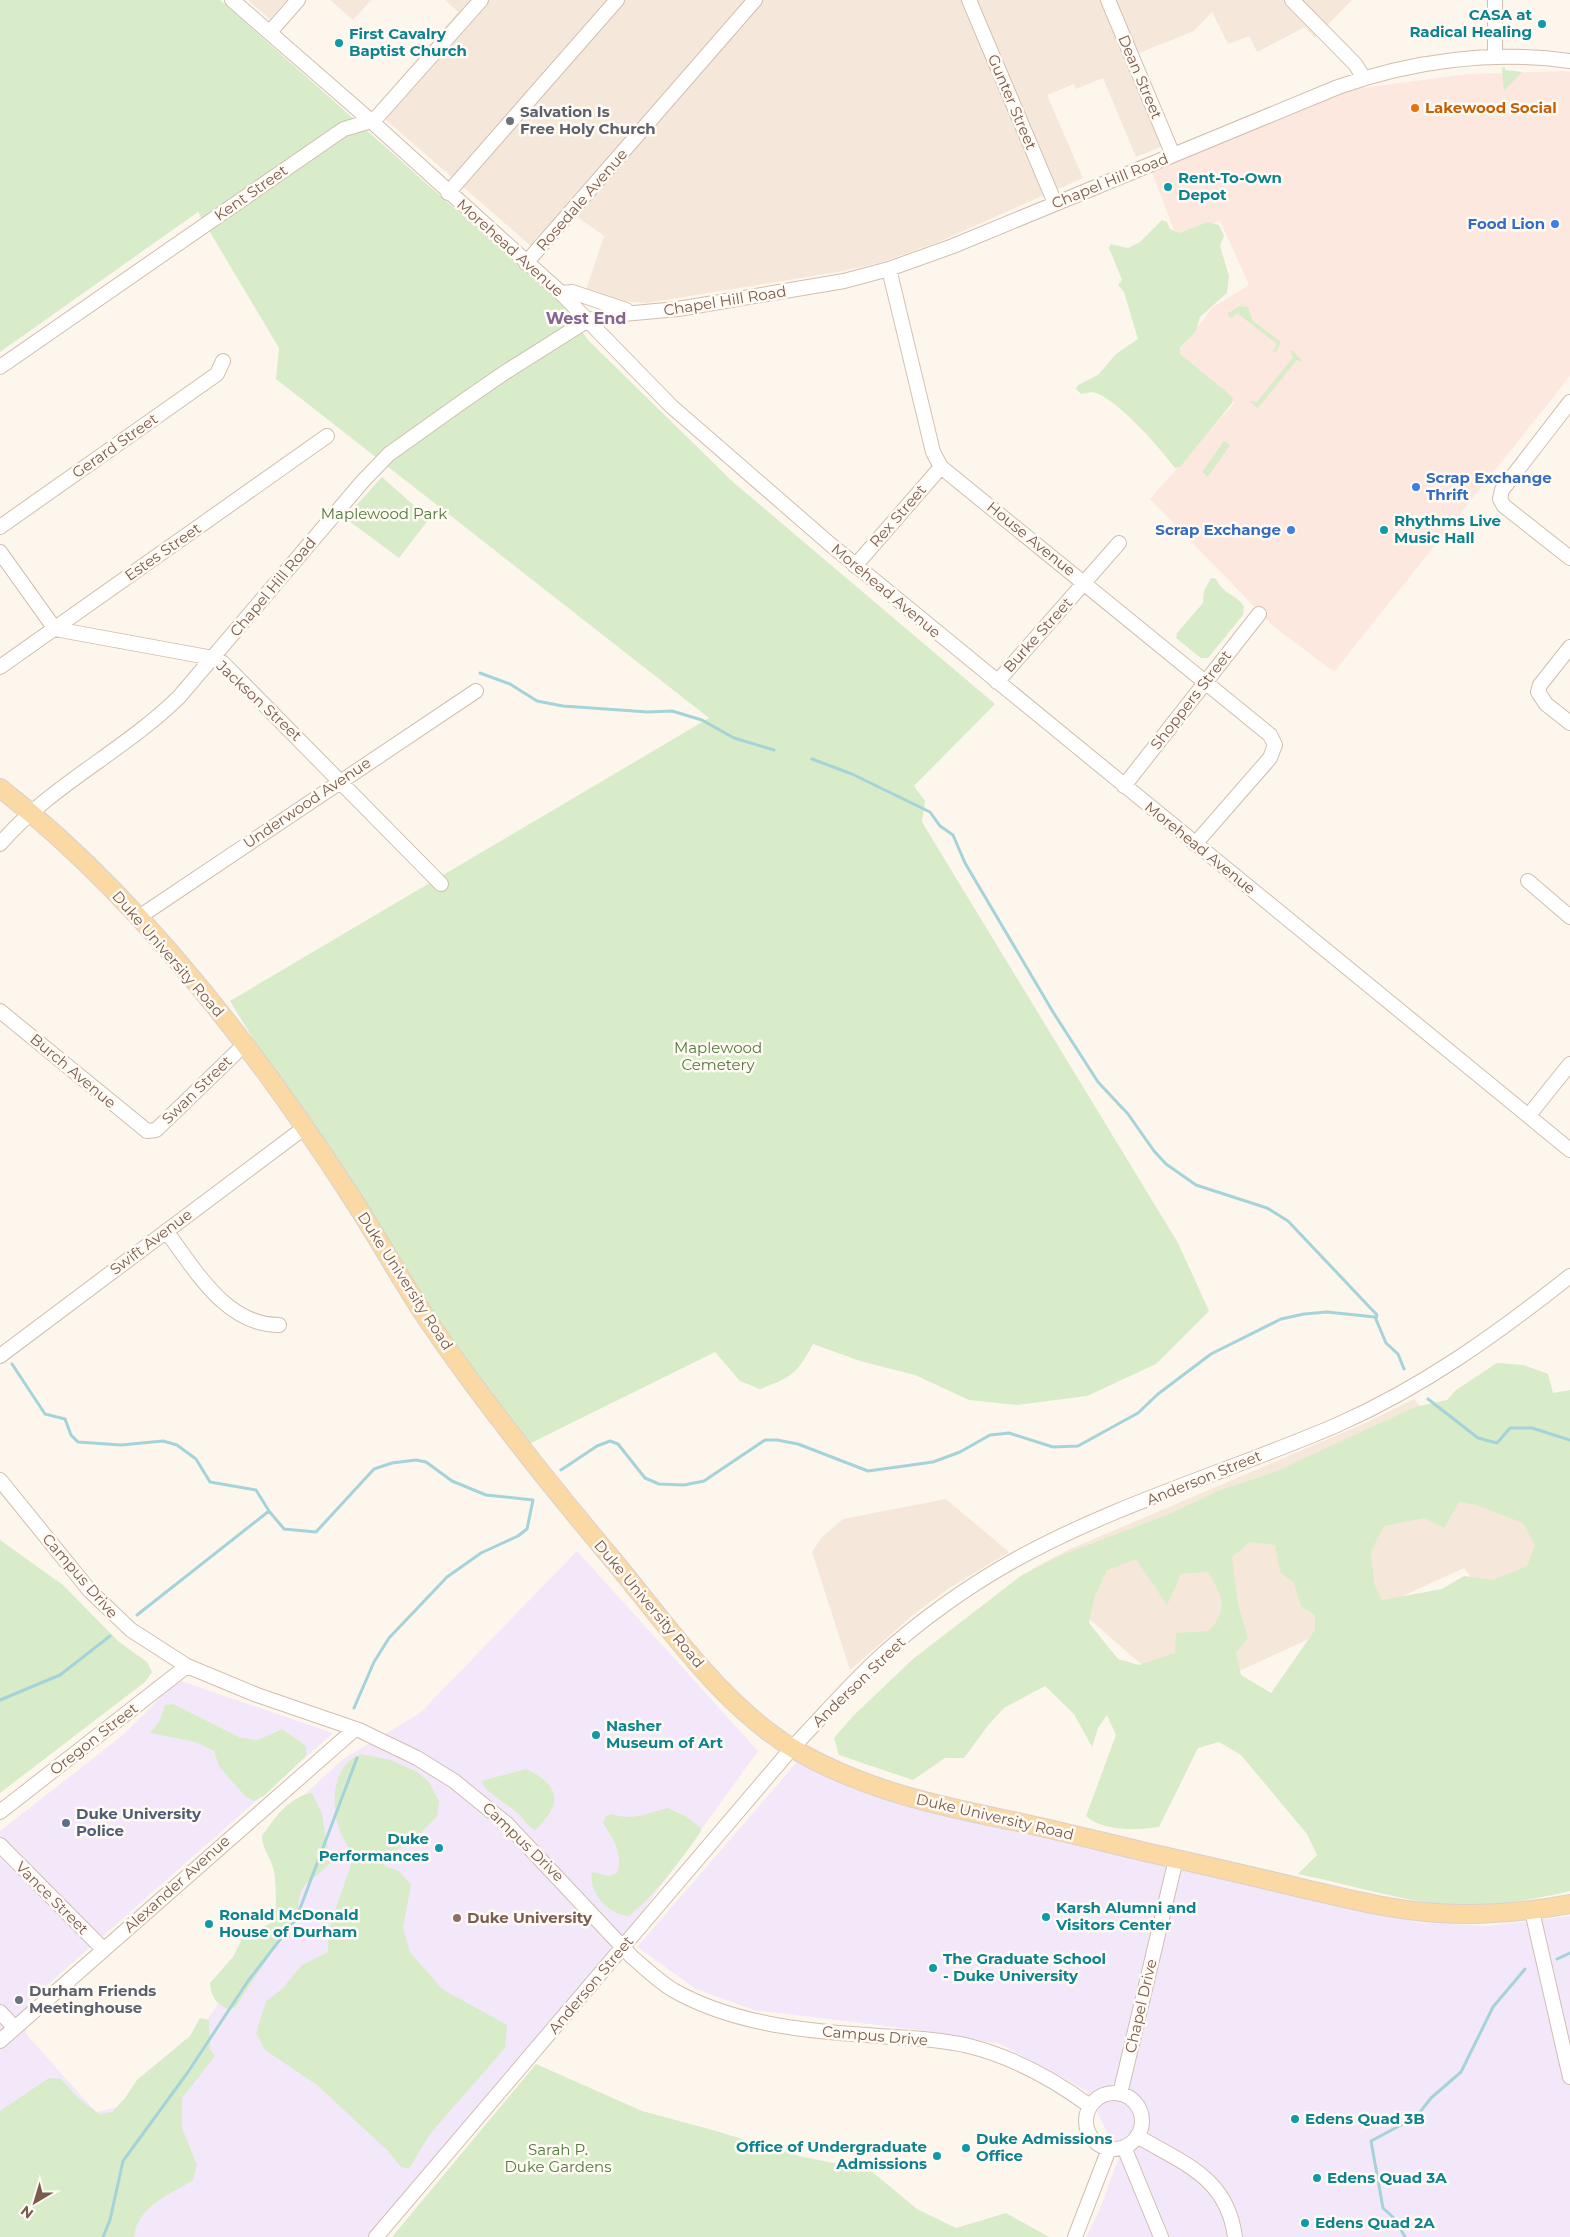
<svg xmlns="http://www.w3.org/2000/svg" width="1570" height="2237" font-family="Montserrat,sans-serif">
<rect width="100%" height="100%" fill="#fdf6ec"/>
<path fill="#f5e8da" d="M248 0H287L270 19Z
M330 0H371L353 20Z
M445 0H1352L1315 38 1305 27 1257 52 1249 36 1228 44 1212 12 1194 31 1137 54 1173 142 1136 157 1103 78 1076 89 1074 84 1047 95 1083 178 938 242 883 262 838 272 647 303 620 301 586 290 604 236 576 216 568 207 531 246 386 120 375 107 458 12Z
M1414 1399 1442 1431 1570 1500 1550 1556 1480 1589 1464 1568 1180 1698 1032 1569 1068 1550 1361 1425Z
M946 1499 1009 1552 951 1587 914 1614 850 1670 812 1552 822 1537 843 1519Z"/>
<path fill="#fde8e0" d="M1564 71 1570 72V376L1334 672 1273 626 1150 499 1234 403 1176 355 1213 307 1249 285 1220 221 1176 236 1151 170 1354 89 1468 74Z"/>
<path fill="#f3e8fa" d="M577 1551 758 1751 611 1955 372 2237H0V1831L123 1735 178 1680 333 1733 29 2001 26 2034 96 2112 144 2101 192 2043 296 1887 261 1835 343 1759 420 1713Z
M797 1762 853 1789 910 1808 1415 1922 1485 1926 1570 1916V2237H1086L1099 2211 1119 2157 1087 2091 1000 2044 927 2031 754 2010 696 1989 637 1947Z"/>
<path fill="#d8ecc9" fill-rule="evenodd" d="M0 0H220L561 303 588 340 733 482 995 704 914 786 925 801 922 822 1178 1243 1209 1311 1156 1364 1087 1396 1017 1405 969 1400 915 1375 860 1361 813 1344C797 1374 792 1377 760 1389L740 1381 715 1352 531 1443 523 1442 437 1325 305 1112 260 1050 230 1001 709 718 276 379 279 348 198 212 0 352Z
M1505 67V70L1522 72 1504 91 1502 68Z
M1162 220 1167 222 1170 229 1179 233 1208 222 1219 225 1224 236 1220 246 1229 276 1227 293 1200 317 1196 331 1180 348V354L1228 393 1233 398 1232 403 1180 467 1175 468C1160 448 1120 402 1096 393 1091 391 1086 393 1081 394L1076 389 1078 385 1098 375 1116 354 1138 339 1124 292 1118 285 1122 280 1109 248 1111 244 1128 248 1140 242Z
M1240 306 1248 307 1253 321 1281 342 1276 352 1273 351 1277 344 1237 313 1232 318 1228 316V313Z
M1290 351H1293L1303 362 1297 360 1258 408 1249 401 1257 402 1293 357Z
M1224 441 1230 445 1208 477 1202 472Z
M382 477 429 519 399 558 345 518Z
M1211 578 1216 579C1224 595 1234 593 1244 606L1243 615 1208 658H1201L1176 638 1177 633 1203 603 1204 591Z
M1497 1363 1523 1365 1548 1374 1553 1393 1570 1390V1891C1524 1902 1477 1909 1429 1903 1385 1896 1342 1883 1298 1874L1317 1855 1307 1834 1241 1755 1219 1742 1198 1748 1159 1827C1138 1830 1103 1832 1086 1816L1116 1735 1107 1715 1098 1728 1092 1747 1074 1714 1045 1686 1004 1708 989 1724 964 1758H945L913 1780 839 1755 834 1738 853 1716 913 1659 1022 1575 1062 1555 1172 1513 1218 1491 1277 1471 1415 1407 1447 1400 1456 1390ZM1459 1502 1476 1505 1523 1523 1535 1545 1527 1566 1493 1580 1464 1576 1442 1589 1382 1600 1374 1583 1371 1551 1384 1526 1424 1518 1444 1528ZM1250 1542 1275 1545 1280 1572 1294 1583 1301 1606 1315 1615V1630L1271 1693 1241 1675 1236 1653 1248 1638 1238 1605 1232 1557ZM1136 1559 1167 1605 1181 1574 1208 1572C1222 1597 1230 1607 1209 1631L1176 1633 1175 1653 1139 1665 1118 1659 1089 1623 1094 1598 1107 1570Z
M0 1540 63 1585 118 1641 147 1662 152 1672 145 1682 0 1793Z
M173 1704 241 1738 258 1740 282 1729 306 1746V1756L264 1796 254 1801 245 1796 219 1766 214 1751 196 1742 150 1733 159 1722 165 1705Z
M361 1754 391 1760 417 1772 429 1782 439 1801 437 1816 411 1843 381 1857 385 1866 399 1871 411 1885 403 1927 410 1952 442 1989 507 2025 505 2048 430 2134 409 2169 401 2167 388 2151 317 2085 265 2050 256 2033 266 2001 282 1989 302 1965 328 1952C326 1929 337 1906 344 1885 346 1878 350 1870 351 1863 352 1848 343 1841 339 1828 330 1803 333 1764 361 1754Z
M526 1769C561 1785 563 1805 535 1830 526 1826 523 1817 515 1811 504 1801 487 1794 481 1781Z
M312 1793 322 1814 330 1863C310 1885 299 1878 298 1912L242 1997 236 2007 230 2010C215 2003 212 1998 210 1983L233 1957 242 1939 274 1921C277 1913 276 1875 273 1867 269 1856 263 1849 262 1837 273 1819 290 1796 312 1793Z
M668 1808 687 1817 701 1828 700 1833C679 1862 657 1893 629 1916 609 1915 588 1893 592 1872L609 1876 617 1873C624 1855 613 1838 603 1823L606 1816 613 1814C633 1822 648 1812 668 1808Z
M200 2018 209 2020 210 2049 215 2056 182 2098V2128L197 2165 193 2180C170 2195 138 2205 134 2237H0V2111L49 2078 61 2079 78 2098 99 2114 112 2112 125 2098 137 2080 190 2036Z
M536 2064 642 2111 709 2129 803 2157 870 2170 917 2209 956 2228 1006 2213 1049 2237H392Z"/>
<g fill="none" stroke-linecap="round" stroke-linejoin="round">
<path stroke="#a5d3da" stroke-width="3" d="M480 673 510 684 537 701 563 706 648 712 672 711 702 720 734 738 774 750
M812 759 852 774 930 812 940 826 953 835 965 863 1053 1012 1098 1082 1128 1114 1154 1151 1166 1164 1196 1185 1267 1208 1288 1221 1377 1315 1376 1319
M12 1364 45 1414 65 1419 71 1435 78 1442 121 1445 163 1441 177 1445 196 1459 210 1482 256 1490 269 1511
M1428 1399 1478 1438 1497 1443 1510 1428H1532L1570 1440
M561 1470 597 1446 610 1441 618 1444 645 1478 659 1484 684 1485 704 1481 765 1440H777L798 1444 868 1471 933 1462 960 1452 990 1435 1000 1434 1009 1433 1053 1447 1078 1446 1138 1413 1158 1394 1211 1354 1281 1319 1304 1314 1327 1312 1375 1317 1386 1343 1398 1354 1404 1369
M137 1615 269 1511 284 1529 316 1532 374 1469 392 1463 416 1460 426 1462 452 1481 486 1495 533 1500 527 1529 518 1536 481 1553 447 1577 389 1638 374 1662 354 1708
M0 1700 60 1675 110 1636
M1557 1959 1570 1953
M103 2237 110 2220 123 2161 188 2072 248 1981 296 1919 357 1758
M1405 2237 1395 2219 1383 2208 1371 2141 1416 2117 1431 2098 1461 2072 1493 2007 1525 1969"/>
<g stroke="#d1beb0" stroke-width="16">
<path id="minor" d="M232 0 371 121 561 293 671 406 831 545 1570 1150
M969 0 1055 203
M1108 0 1173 155
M1292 0 1355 64 1364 78
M1495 0V56
M270 32 298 0
M448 193 617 0
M526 263 755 0
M889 269 933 452 941 467 1270 735 1275 745 1270 758 1195 844
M561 293 572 292 626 310
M0 367 335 135 344 129 371 121 378 116 481 0
M1570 402 1502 490 1500 499 1504 506 1570 558
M0 527 217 374 223 361
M0 552 55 629 213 658 223 663 441 884
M855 566 941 467
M1570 647 1540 685 1538 692 1546 704 1570 723
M0 667 327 436
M997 682 1119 543
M1124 786 1259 614
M0 844C51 785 124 751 179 697L363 481 389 454 462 402 504 373 588 320 612 315 678 309 844 281 889 269 953 246 1338 87C1411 61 1493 50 1570 61
M1528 881 1570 917
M139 917 476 691
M0 1011 147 1131 156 1130 245 1044
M1529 1115 1570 1064
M166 1231C195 1269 225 1325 279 1325
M0 1356 304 1128
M0 1480 90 1591 131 1630 187 1666 257 1695 359 1730 417 1758 454 1781 507 1824 632 1957C645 1968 658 1981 673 1990 731 2023 802 2031 867 2035 901 2038 936 2038 969 2046 1013 2057 1053 2079 1090 2106
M0 1812 187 1666
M0 1845 104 1950
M1532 1911 1570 2077
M0 2012 14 2027
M0 2041 355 1729
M1086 2121a28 28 0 1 1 56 0a28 28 0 1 1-56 0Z
M1120 2094 1176 1859
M1137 2136C1184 2164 1227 2177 1235 2237
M1124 2147 1161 2237
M376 2237 792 1748C822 1717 850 1684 882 1655 921 1620 967 1587 1013 1561 1115 1504 1230 1471 1337 1425 1423 1387 1497 1334 1570 1276
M1075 2237 1109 2149"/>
</g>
<g stroke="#dad1cd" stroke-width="20">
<path id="major" d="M0 788C140 897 258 1052 354 1201 382 1244 406 1290 436 1332 491 1412 551 1486 613 1560 667 1625 724 1709 799 1752 865 1790 939 1806 1013 1821 1060 1831 1107 1843 1154 1854 1204 1865 1255 1877 1305 1889 1348 1899 1392 1910 1437 1913 1482 1916 1526 1912 1570 1904"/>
</g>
<use href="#minor" stroke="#fff" stroke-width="14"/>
<use href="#major" stroke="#fbd9a5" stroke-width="18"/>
</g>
<g fill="#0f9aa8" stroke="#fffaf3" stroke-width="2">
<circle cx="1542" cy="24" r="5"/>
<circle cx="339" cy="43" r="5"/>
<circle cx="1168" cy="187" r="5"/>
<circle cx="1384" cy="530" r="5"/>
<circle cx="596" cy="1735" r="5"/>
<circle cx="439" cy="1848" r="5"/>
<circle cx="1046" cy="1917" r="5"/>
<circle cx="209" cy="1924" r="5"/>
<circle cx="933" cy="1968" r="5"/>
<circle cx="1295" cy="2119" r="5"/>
<circle cx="966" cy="2148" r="5"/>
<circle cx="937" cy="2156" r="5"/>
<circle cx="1317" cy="2178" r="5"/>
<circle cx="1305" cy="2223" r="5"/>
</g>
<circle fill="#e8710a" stroke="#fffaf3" stroke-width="2" cx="1415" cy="108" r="5"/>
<g fill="#6b7280" stroke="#fffaf3" stroke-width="2">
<circle cx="510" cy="121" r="5"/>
<circle cx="19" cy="2000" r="5"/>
</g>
<g fill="#3f7fe0" stroke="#fffaf3" stroke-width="2">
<circle cx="1555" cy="224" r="5"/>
<circle cx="1416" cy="487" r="5"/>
<circle cx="1291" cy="530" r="5"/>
</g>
<circle fill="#5c6f8a" stroke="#fffaf3" stroke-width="2" cx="66" cy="1823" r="5"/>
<circle fill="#8d6e63" stroke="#fffaf3" stroke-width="2" cx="457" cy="1918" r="5"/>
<g text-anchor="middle" stroke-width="5" stroke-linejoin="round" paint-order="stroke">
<g font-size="15" font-weight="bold" fill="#0d838f" stroke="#fffaf3" text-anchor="start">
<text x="1532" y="20" text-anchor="end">CASA at<tspan x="1532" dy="17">Radical Healing</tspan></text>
<text x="349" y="39">First Cavalry<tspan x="349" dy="17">Baptist Church</tspan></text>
<text x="1178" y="183">Rent-To-Own<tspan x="1178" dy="17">Depot</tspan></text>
<text x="1394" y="526">Rhythms Live<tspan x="1394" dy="17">Music Hall</tspan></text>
<text x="606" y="1731">Nasher<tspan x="606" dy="17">Museum of Art</tspan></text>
<text x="429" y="1844" text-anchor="end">Duke<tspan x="429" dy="17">Performances</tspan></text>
<text x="1056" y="1913">Karsh Alumni and<tspan x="1056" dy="17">Visitors Center</tspan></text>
<text x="219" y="1920">Ronald McDonald<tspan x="219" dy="17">House of Durham</tspan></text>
<text x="943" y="1964">The Graduate School<tspan x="943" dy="17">- Duke University</tspan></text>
<text x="1305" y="2124">Edens Quad 3B</text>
<text x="976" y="2144">Duke Admissions<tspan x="976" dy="17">Office</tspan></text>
<text x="927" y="2152" text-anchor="end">Office of Undergraduate<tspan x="927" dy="17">Admissions</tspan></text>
<text x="1327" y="2183">Edens Quad 3A</text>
<text x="1315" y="2228">Edens Quad 2A</text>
</g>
<g font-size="15" fill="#7a5c4d" stroke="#fffaf3">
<text transform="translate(1140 77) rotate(67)" y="5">Dean Street</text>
<text transform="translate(1012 102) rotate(67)" y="5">Gunter Street</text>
<text transform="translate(1110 181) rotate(-22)" y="5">Chapel Hill Road</text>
<text transform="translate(251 193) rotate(-35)" y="5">Kent Street</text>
<text transform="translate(582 200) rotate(-49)" y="5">Rosedale Avenue</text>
<text transform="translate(510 248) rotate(42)" y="5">Morehead Avenue</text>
<text transform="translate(725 301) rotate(-9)" y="5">Chapel Hill Road</text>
<text transform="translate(115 446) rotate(-35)" y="5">Gerard Street</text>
<text transform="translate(898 516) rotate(-49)" y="5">Rex Street</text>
<text transform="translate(1031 539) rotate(39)" y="5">House Avenue</text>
<text transform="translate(163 552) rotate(-35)" y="5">Estes Street</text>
<text transform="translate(273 587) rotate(-50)" y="5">Chapel Hill Road</text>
<text transform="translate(886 591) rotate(40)" y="5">Morehead Avenue</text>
<text transform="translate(1038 635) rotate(-48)" y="5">Burke Street</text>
<text transform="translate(1191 700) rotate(-52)" y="5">Shoppers Street</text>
<text transform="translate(259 701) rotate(43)" y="5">Jackson Street</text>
<text transform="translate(307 803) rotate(-34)" y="5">Underwood Avenue</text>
<text transform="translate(1200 848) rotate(39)" y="5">Morehead Avenue</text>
<text transform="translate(168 954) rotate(49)" y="5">Duke University Road</text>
<text transform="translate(73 1071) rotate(40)" y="5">Burch Avenue</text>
<text transform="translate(197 1090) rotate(-44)" y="5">Swan Street</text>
<text transform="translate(151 1242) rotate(-37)" y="5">Swift Avenue</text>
<text transform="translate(405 1281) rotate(57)" y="5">Duke University Road</text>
<text transform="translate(1204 1478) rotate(-22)" y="5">Anderson Street</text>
<text transform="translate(80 1576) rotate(49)" y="5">Campus Drive</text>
<text transform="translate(649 1604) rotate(50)" y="5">Duke University Road</text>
<text transform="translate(859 1682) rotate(-44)" y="5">Anderson Street</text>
<text transform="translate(94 1739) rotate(-38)" y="5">Oregon Street</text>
<text transform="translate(995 1817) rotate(13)" y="5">Duke University Road</text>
<text transform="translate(523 1842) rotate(44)" y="5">Campus Drive</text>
<text transform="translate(177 1884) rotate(-42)" y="5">Alexander Avenue</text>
<text transform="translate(52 1898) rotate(45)" y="5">Vance Street</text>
<text transform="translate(591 1985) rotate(-50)" y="5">Anderson Street</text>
<text transform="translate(1141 2006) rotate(-77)" y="5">Chapel Drive</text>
<text transform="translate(875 2036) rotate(5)" y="5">Campus Drive</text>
</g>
<g font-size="15" font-weight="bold" fill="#c56008" stroke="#fffaf3" text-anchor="start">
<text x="1425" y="113">Lakewood Social</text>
</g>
<g font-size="15" font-weight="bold" fill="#5b616d" stroke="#fffaf3" text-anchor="start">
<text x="520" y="117">Salvation Is<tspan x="520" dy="17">Free Holy Church</tspan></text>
<text x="29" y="1996">Durham Friends<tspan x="29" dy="17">Meetinghouse</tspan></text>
</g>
<g font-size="15" font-weight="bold" fill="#366cbe" stroke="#fffaf3" text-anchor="end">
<text x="1545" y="229">Food Lion</text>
<text x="1426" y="483" text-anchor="start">Scrap Exchange<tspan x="1426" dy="17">Thrift</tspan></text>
<text x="1281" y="535">Scrap Exchange</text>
</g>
<g font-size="15" fill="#537a41" stroke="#fffaf3">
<text x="384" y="519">Maplewood Park</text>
<text x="718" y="1053">Maplewood<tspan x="718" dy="17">Cemetery</tspan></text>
<text x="558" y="2155">Sarah P.<tspan x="558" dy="17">Duke Gardens</tspan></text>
</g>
<g font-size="15" font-weight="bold" fill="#4e5e75" stroke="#fffaf3" text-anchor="start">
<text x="76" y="1819">Duke University<tspan x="76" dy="17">Police</tspan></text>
</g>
<g font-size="15" font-weight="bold" fill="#785e54" stroke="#fffaf3" text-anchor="start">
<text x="467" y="1923">Duke University</text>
</g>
<g font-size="16" font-weight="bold" fill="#846695" stroke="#fffaf3">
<text x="586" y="324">West End</text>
</g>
</g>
<g transform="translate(35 2202) rotate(218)" stroke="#fffaf3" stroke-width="4" paint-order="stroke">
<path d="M0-4L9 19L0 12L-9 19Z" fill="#7a5c4d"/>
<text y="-8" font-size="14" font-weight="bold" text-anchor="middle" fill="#7a5c4d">N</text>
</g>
</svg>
